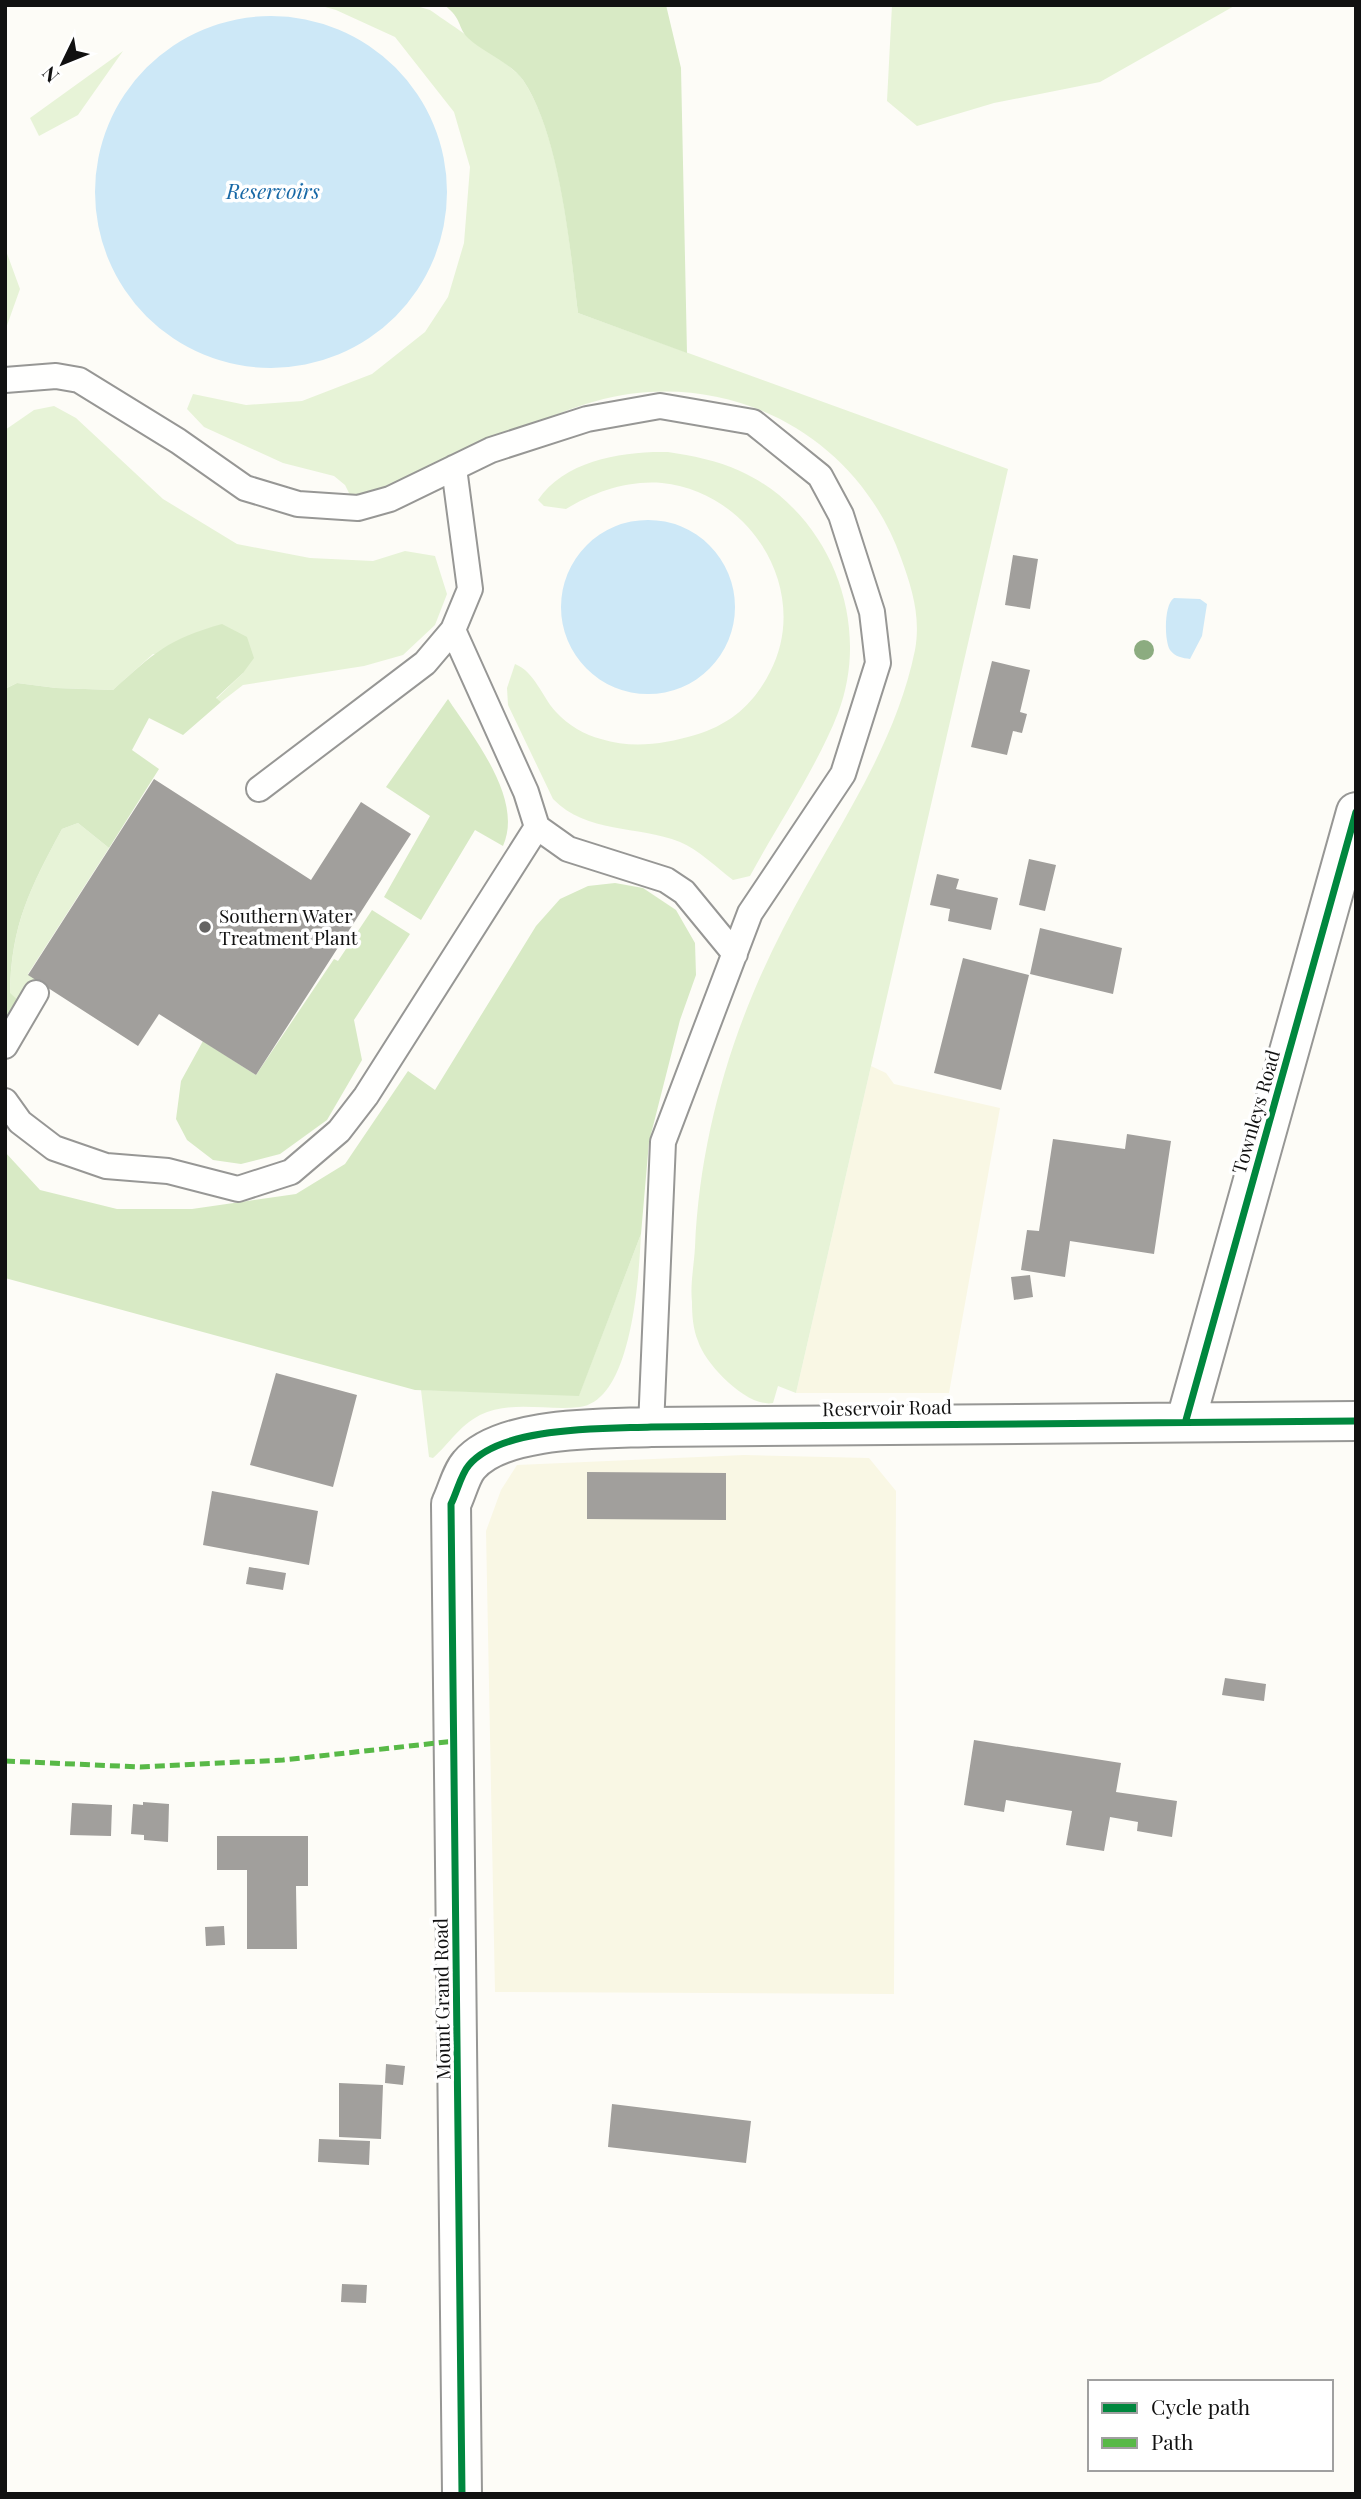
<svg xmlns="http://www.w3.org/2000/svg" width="1361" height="2499" font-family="'Playfair Display',serif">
<rect width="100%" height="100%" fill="#fdfcf7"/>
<path fill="#f9f7e4" d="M871 1066 886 1073 894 1084 1000 1108 949 1393H796Z
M744 1455 869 1458 896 1491 894 1994 495 1992 486 1531 501 1490 517 1465Z"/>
<path fill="#e7f3d7" d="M318 5H413L430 10C448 23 513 65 523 80 561 137 570 247 578 313L1008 469 796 1393 778 1386 773 1403C747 1408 705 1364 698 1341 693 1329 692 1315 692 1302 690 1284 694 1266 695 1247 700 1135 732 1028 783 929 830 837 894 753 915 650 921 617 912 588 901 558 863 451 761 385 649 392 559 397 480 458 397 486 382 491 366 493 350 495L345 485 334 476 283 463 204 427 187 409 193 394 246 405 302 401 372 374 425 332 448 297 464 243 470 167 454 112 395 37 336 10Z
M892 5H1236L1100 82 994 103 917 126 887 101Z
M123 51 78 115 39 136 30 118Z
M5 248 20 289 5 331Z
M54 406 76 418 163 499 237 544 310 558 373 561 405 551 435 556 447 594 435 625 403 655 364 666 243 685 221 702 216 699 243 673 153 654 113 690 56 688 17 683 5 689V430L34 410Z
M668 452C692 456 717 460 740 471 829 511 873 622 838 713 818 765 777 826 750 876L733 880C717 868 698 849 680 842 637 825 587 834 553 799L508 705 507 688 515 664C535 672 542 697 556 712 568 725 585 735 601 739 633 749 664 744 695 735 730 725 754 704 770 672 812 591 751 492 662 483 628 480 594 492 566 509L544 506 538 500C565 460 623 451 668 452Z
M78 823 109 848 28 974 35 979 19 1001 10 994C11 925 30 888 62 829Z
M641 1234C639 1273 633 1400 580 1407 548 1411 510 1400 480 1415 459 1426 450 1443 433 1458L429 1457 421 1390 579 1395Z"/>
<path fill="#d8eac5" d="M444 5H666L681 68 687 353 578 313C570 248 560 135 523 80 511 63 484 53 468 38 457 27 463 19 444 5Z
M222 624 247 637 254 658 243 673 216 698 221 702 183 735 149 718 132 750 159 769 109 848 78 823 62 829C30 888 11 925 10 993L19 1001 5 1025V689L17 683 56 688 113 690C154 653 168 639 222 624Z
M448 699C473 737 524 799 503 846L475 830 421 920 384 897 430 816 386 787Z
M615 883 643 888 676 910 695 943 696 975 680 1020 649 1142 641 1234 579 1396 415 1390 5 1278V1152L40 1190 117 1209H192L296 1194 345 1164 408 1071 435 1090 536 926 560 899 588 886Z
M372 910 410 934 354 1020 362 1060 327 1120 280 1154 241 1164 213 1160 187 1140 176 1119 181 1081 203 1041 256 1075 334 959 338 961Z"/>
<path fill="#cde8f7" d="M95 192a176 176 0 1 1 352 0a176 176 0 1 1-352 0Z
M561 607a87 87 0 1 1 174 0a87 87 0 1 1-174 0Z
M1174 598 1200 599 1207 604 1202 636 1190 659C1183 658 1175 657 1170 650 1164 640 1164 604 1174 598Z"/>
<path fill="#a19f9c" d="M1013 555 1038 559 1030 609 1005 605Z
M992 661 1030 670 1020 712 1027 714 1022 733 1013 731 1007 755 971 747Z
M154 779 311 880 361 802 411 834 256 1075 159 1014 138 1046 28 975Z
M1029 859 1056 865 1045 911 1019 905Z
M937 874 959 879 956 889 998 898 991 930 948 921 950 909 930 905Z
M1040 928 1122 948 1113 994 1030 974Z
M963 958 1029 975 1001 1090 934 1073Z
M1127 1134 1171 1141 1154 1254 1070 1241 1065 1277 1021 1270 1027 1230 1039 1231 1053 1139 1125 1149Z
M1030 1275 1033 1297 1014 1300 1011 1277Z
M276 1373 357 1395 333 1487 250 1465Z
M587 1472 726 1473V1520L587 1519Z
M212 1491 318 1511 309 1565 203 1545Z
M249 1567 286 1573 283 1590 246 1584Z
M1225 1678 1266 1684 1264 1701 1222 1695Z
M974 1740 1121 1763 1116 1792 1177 1801 1172 1837 1137 1831 1138 1822 1110 1817 1104 1851 1066 1845 1072 1811 1006 1800 1004 1812 964 1805Z
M143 1802 169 1804 168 1842 144 1840V1835L131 1834 133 1804 143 1805Z
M72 1803 112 1805 111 1836 70 1835Z
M217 1836H308V1886H296L297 1949H247V1870H217Z
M224 1926 225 1945 206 1946 205 1927Z
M386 2064 405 2066 403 2085 385 2083Z
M339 2083 383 2085 381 2139 339 2137Z
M612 2104 751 2121 746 2163 608 2147Z
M319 2139 370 2141 369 2165 318 2162Z
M342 2284 367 2285 366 2303 341 2302Z"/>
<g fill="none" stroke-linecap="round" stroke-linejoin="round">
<g stroke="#979795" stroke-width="28">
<path id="lane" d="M5 380 56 376 79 380 178 441 245 488 298 504 358 508 390 499 491 450 587 419 660 406 753 422 820 476 841 515 872 612 878 663 843 774 750 913 663 1142 651 1427
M453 630 526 792 537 827 568 849 666 880 684 892 735 954
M259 789 425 663 453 630 470 589 454 468
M5 1046 36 993
M5 1101 20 1122 54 1148 106 1166 168 1171 238 1189 291 1172 339 1131 366 1096 537 827"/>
</g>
<g stroke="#979795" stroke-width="42">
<path id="street" d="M1186 1420 1356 812
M462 2494 451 1504C457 1492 461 1474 469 1465 502 1426 603 1429 651 1427L1356 1421"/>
</g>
<use href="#lane" stroke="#fffffe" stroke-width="24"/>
<use href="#street" stroke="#fffffe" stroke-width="38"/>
<path stroke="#58b947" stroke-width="5" stroke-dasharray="10 5" stroke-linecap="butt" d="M5 1761 140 1767 283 1760 455 1741"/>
<g stroke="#fff" stroke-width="11">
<path id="cycleway" d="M1186 1420 1356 812
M462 2494 451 1504C457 1492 461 1474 469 1465 502 1426 603 1429 651 1427L1356 1421"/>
</g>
<use href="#cycleway" stroke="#00873e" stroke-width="7"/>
</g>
<circle fill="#8cac80" cx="1144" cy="650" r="10"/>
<circle fill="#646362" stroke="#fff" stroke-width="2.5" cx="205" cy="927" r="7"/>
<g text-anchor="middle" stroke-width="7" stroke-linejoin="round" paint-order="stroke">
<g font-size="19" fill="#111" stroke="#fff" text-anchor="start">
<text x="219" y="923">Southern Water<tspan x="219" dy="22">Treatment Plant</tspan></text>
</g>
<g font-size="19" fill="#111" stroke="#fff">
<text transform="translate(1256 1112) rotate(-74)" y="7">Townleys Road</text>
<text transform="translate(887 1408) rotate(-1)" y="7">Reservoir Road</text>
<text transform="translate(442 1999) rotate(-91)" y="7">Mount Grand Road</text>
</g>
<g font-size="21" font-style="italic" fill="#1768a6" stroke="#fff">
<text x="273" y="199">Reservoirs</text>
</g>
</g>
<rect width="1361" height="2499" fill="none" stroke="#111111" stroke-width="14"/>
<rect x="1088" y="2380" width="245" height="91" fill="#ffffff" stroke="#a0a0a0" stroke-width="2"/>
<rect x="1102" y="2403" width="35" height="10" fill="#00873e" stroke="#a0a0a0" stroke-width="2"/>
<text x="1151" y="2415" font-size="21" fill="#111111">Cycle path</text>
<rect x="1102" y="2438" width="35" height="10" fill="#58b947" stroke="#a0a0a0" stroke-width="2"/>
<text x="1151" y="2450" font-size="21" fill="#111111">Path</text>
<g transform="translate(63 63) rotate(227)" stroke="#ffffff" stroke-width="5" paint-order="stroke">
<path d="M0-5L12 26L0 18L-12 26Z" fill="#111111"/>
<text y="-10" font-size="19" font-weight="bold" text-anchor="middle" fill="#111111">N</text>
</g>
</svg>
